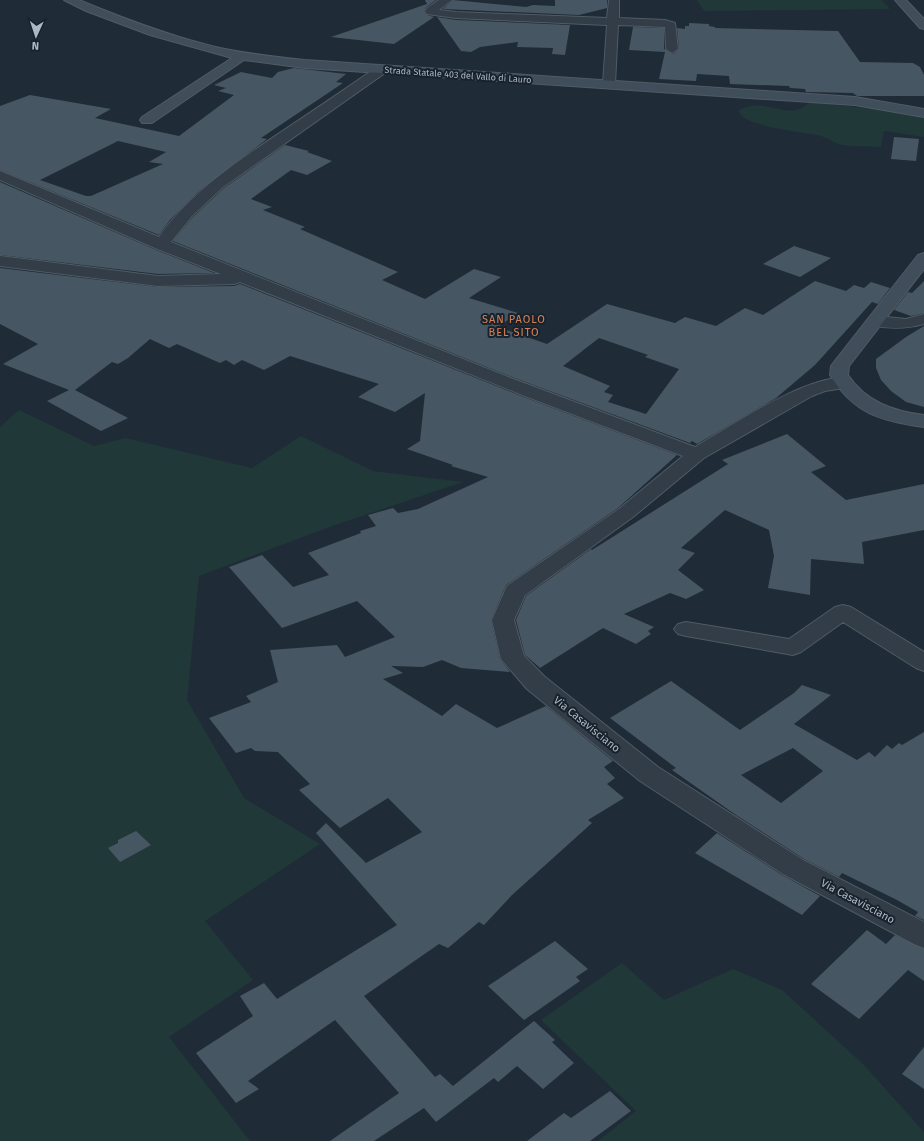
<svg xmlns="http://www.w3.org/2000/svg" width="924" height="1141" font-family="'Fira Sans',sans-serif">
<rect width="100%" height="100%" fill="#1f2c37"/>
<path fill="#213838" d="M697 0H881L890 9 704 11Z
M810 102 903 112 924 118V137L884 131 881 147C868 146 856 147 843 145 835 144 829 138 821 136 806 132 738 127 739 110 766 95 787 124 810 102Z
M19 410 94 446 125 438 252 468 301 436 373 471 463 482 332 526 199 576 187 700 244 798 320 844 205 921 253 980 169 1037 250 1141H0V427Z
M622 963 664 1000 733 969 782 990 864 1065 924 1132V1141H598L636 1111 541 1020Z"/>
<path fill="#475663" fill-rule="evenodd" d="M425 0H436L426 7 424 12 427 15 434 17 394 44 331 37 427 4Z
M453 0 526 7 533 5 555 6V0H607V8L579 15 443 9Z
M437 17 456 20 570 25 565 55 552 54 553 48 517 47 518 42 480 47 471 52 461 51Z
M689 23 709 24V26L715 27V28L838 31 860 62 913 63 920 67 924 75V96H857L853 93 806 92 805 89 790 88 789 86 730 84 729 76 697 74 696 81 659 79 665 52 629 50 633 27 664 28V49L673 54 679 49 677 28 685 29V26H689Z
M294 68 346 74 336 82 343 83 261 138 267 139 198 192 170 220 159 235 0 170V106L30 95 111 109 95 118 179 136 234 95 218 91 226 88 214 85 241 72 272 78 278 72ZM118 141 166 152 149 162 163 164 91 196H86L40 180Z
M894 137 919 139 916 161 891 159Z
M285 145 309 151 307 152 332 161 307 175 291 170 251 199 272 207 263 210 305 227 300 229 398 272 382 280 425 299 474 269 501 277 469 298 518 313 498 327 547 344 607 304 675 323 685 317 716 326 745 308 763 315 815 281 846 291 854 285 864 288 871 282 890 288 878 304 872 302 815 365 776 398 697 444 692 441 690 443 504 374 173 241 193 217 224 188ZM599 338 648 355 645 357 679 369 646 414 608 402 613 395 604 392 610 386 563 366Z
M0 182 154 249 214 273 158 274 0 255Z
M794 246 831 258 800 277 763 264Z
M0 268 158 287 234 286 240 284 529 399 677 455 618 508 506 585 491 620 500 659 510 672 461 668 442 660 423 667 391 666 403 673 383 679 442 716 456 704 497 728 546 706 613 761 604 767 615 778 607 784 624 798 588 820 592 823 512 895 484 925 479 922 448 948 439 944 364 996 435 1077 440 1074 453 1086 534 1021 555 1040 552 1042 574 1063 543 1089 517 1066 498 1082 494 1078 436 1122 424 1108 374 1141H330L399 1093 335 1020 248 1081 259 1089 236 1103 196 1053 253 1016 240 996 264 983 277 999 397 925 316 833 326 823 366 863 422 832 388 798 340 828 299 790 310 784 278 752 255 751 251 748 236 753 209 718 251 702 246 696 278 682 270 650 337 645 345 657 395 637 357 601 282 628 229 567 262 555 293 587 329 575 308 553 361 533 360 531 376 526 368 515 393 508 398 513 418 509 488 477 451 466 453 465 407 449 420 441 425 393 395 412 358 397 379 384 290 356 264 370 242 360 234 365 226 360 220 363 177 344 169 348 150 339 128 358 118 364 112 362 75 390 128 418 101 431 47 401 69 390 3 364 38 344 0 324Z
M924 281V313L911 316 894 310 908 292 912 293Z
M924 326V407L906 402 891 391 881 380 876 368V359L906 337Z
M787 434 826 466 811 472 846 500 924 484V530L862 542 864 564 811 559 810 595 768 588 774 556 769 530 725 510 681 548 695 553 678 570 704 590 686 599 670 593 624 614 654 627 648 631 651 634 636 644 603 628 540 668 525 655 516 620 526 596 591 549 592 550 728 464 722 460Z
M671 681 740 730 794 693 802 685 831 695 794 724 857 760 869 752 875 757 887 745 892 749 899 743 902 745 924 732V920L915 916 918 912 897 900 842 873 839 877 804 859 736 815 672 770 676 768 610 718ZM793 748 823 771 781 803 741 775Z
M136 831 151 845 120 862 108 848 118 843V840Z
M717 833 782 875 820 896 802 915 695 853Z
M867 930 886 944 895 935 924 949V981L908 970 859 1019 811 984Z
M555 941 588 969 576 977 580 981 524 1020 488 986Z
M924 1047V1089L902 1074Z
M610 1091 631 1111 590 1141H527L564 1113 571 1118Z"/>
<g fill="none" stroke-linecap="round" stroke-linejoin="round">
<g stroke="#505b65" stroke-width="2">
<path id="street" d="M439 0H452L439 10 456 12 607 18 609 0H619V18L665 20 675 23 678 49 672 53 666 49 665 27 618 25 615 84 609 88 603 84 607 25 456 18 427 14 425 12 427 8Z
M381 66 385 67 387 70 385 73 223 187 192 216 171 242 503 375 695 447C730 427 813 370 850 379L853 383 850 387 825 391 812 396 704 458 633 517 525 595 514 620 524 656 545 677 658 767 803 860 924 922V948L914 944 783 874 640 781 527 689 501 659 492 620 507 586 619 509 683 456 530 398 240 282 234 284 158 286 0 266V256L158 276 221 274 155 248 0 180V171L159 237C190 193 234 164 278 134 311 112 344 90 377 67Z
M924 314V324C906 329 889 329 870 325L867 321 870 317 876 316 906 319Z
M843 605 851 607 924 652V671L916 668 843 622 801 652 793 655 686 636 678 634 674 629 678 624 686 622 789 639 835 607Z"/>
</g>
<g stroke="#505b65" stroke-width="2">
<path id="secondary" d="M64 0H79C125 19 172 37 220 48 248 54 277 57 305 60L855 97 924 109V117L855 105 305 68 244 60 152 123H142L140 120 142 117 232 58 150 35 86 11Z
M895 0H906L924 19V29L920 28Z
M924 253V269L849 366 848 375C866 402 893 411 924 415V427C881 421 854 414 830 375L831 366 834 362 918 255Z"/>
</g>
<use href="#street" fill="#323d47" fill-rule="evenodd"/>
<use href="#secondary" fill="#404d5a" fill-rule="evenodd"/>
</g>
<g text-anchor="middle" stroke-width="4" stroke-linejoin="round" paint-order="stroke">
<g font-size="9" fill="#acb8c4" stroke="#18222c">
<text transform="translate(458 75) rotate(4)" y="3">Strada Statale 403 del Vallo di Lauro</text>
</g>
<g font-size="11" letter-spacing="1" fill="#d58056" stroke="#18222c">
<text x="514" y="323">SAN PAOLO<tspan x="514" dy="13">BEL SITO</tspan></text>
</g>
<g font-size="11" fill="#acb8c4" stroke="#18222c">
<text transform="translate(587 724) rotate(39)" y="4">Via Casavisciano</text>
<text transform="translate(858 901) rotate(28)" y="4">Via Casavisciano</text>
</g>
</g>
<g transform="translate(36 36) rotate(183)" stroke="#18222c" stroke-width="3" paint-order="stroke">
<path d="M0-3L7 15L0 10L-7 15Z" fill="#acb8c4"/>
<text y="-6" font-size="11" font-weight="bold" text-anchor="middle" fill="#acb8c4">N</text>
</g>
</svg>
